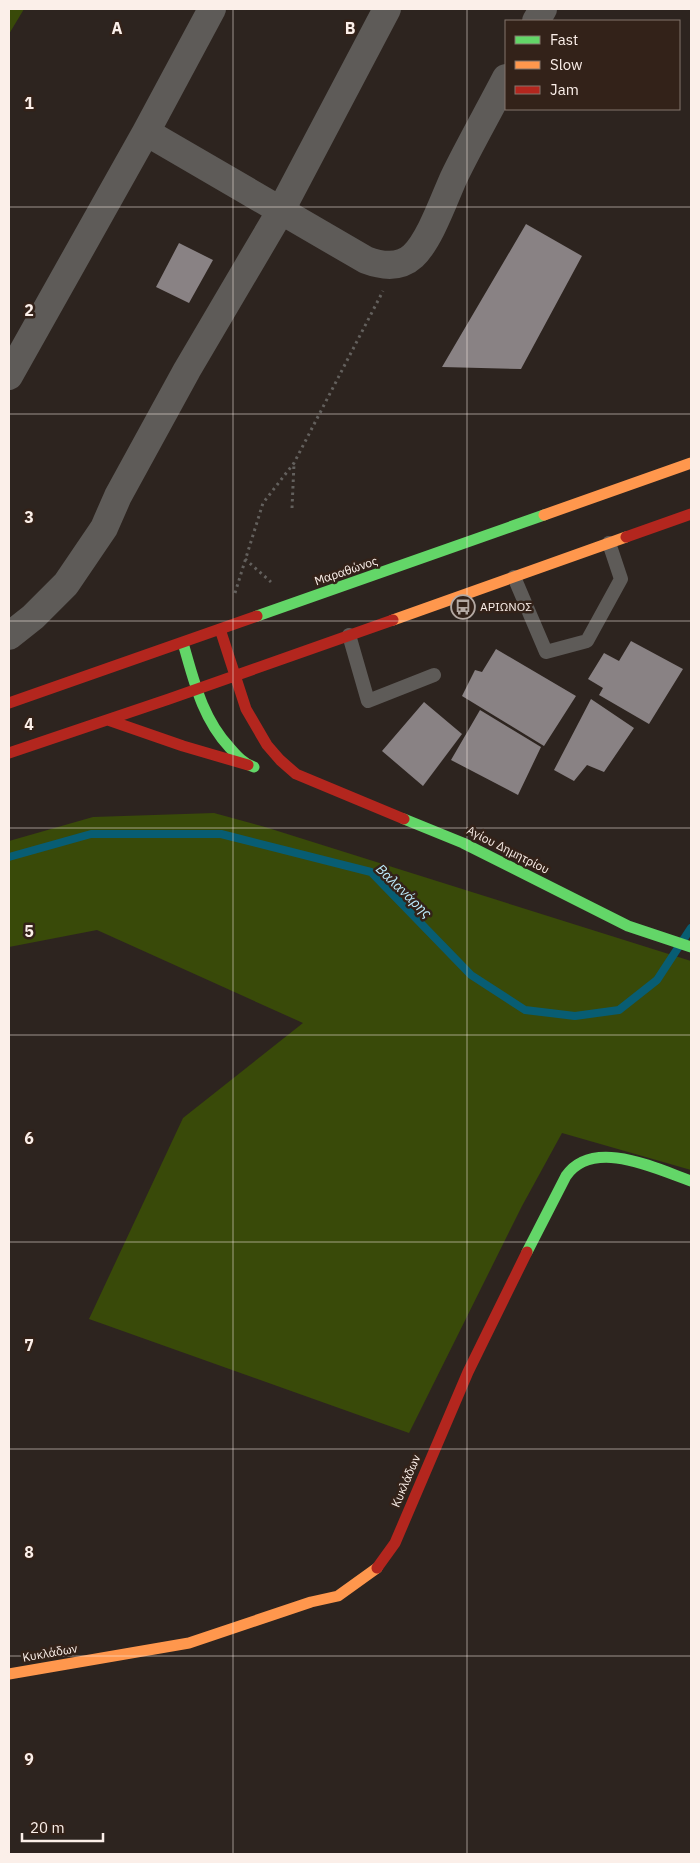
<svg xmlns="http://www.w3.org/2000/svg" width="700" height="1863" font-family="'IBM Plex Sans',sans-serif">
<rect width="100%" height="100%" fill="#2d241f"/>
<path fill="#394a09" d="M9 9H24L9 34Z
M214 813 265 827 691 961V1170L562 1133 522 1206 409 1433 89 1319 183 1118 303 1023 97 930 9 947V841L93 817Z"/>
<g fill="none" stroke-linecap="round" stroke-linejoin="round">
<path stroke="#085d73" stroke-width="8" d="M9 857 91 834H221L371 872 471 975 525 1010 575 1016 619 1010 657 980 691 928"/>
</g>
<path fill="#898284" d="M526 224 582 256 521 369 442 367Z
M179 243 213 260 189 303 156 287Z
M631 641 683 669 649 724 599 695 603 688 588 679 604 653 619 661Z
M496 649 576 696 544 746 462 696 475 670 482 672Z
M591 699 634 728 604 772 587 765 574 781 554 770Z
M424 702 462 734 423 786 382 751Z
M480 710 541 747 518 795 451 760Z"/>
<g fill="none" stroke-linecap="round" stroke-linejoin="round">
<path stroke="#63605d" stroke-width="3" stroke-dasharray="2.5 4" stroke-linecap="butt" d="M292 508 294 464
M245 559 271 582
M235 593 263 503 294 463 383 291"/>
<path stroke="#5e5b58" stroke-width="14" d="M514 577 546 652 587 641 621 579 609 543
M349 635 368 701 434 675"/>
<path stroke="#5e5b58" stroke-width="28" d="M536 21 543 9
M146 132 366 260C382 266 400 268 413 256 430 240 444 199 454 177 470 144 489 111 506 78
M9 376 146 132 212 9
M9 636 33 617 66 584 104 528 118 496 187 370 280 212 387 9"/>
<path stroke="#63d668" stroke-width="11" d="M257 616 544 515
M183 643C194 681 202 718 230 748 237 756 244 764 254 767
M404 819 463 843 628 926 691 947
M527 1252 566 1176C593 1137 657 1169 691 1181"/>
<path stroke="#ff974d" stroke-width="11" d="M544 515 691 463
M393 620 626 537
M9 1674 189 1643 311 1602 338 1596 377 1568"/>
<path stroke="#b3261e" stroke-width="11" d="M626 537 691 514
M220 629 246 709 267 745 280 760 296 774 404 819
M9 703 257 616
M108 720 183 746 248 765
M9 753 169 699 393 620
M377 1568 395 1543 468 1372 527 1252"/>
</g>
<path fill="none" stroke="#fbefe9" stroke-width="1" stroke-opacity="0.55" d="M233 9V1854M467 9V1854M9 207H691M9 414H691M9 621H691M9 828H691M9 1035H691M9 1242H691M9 1449H691M9 1656H691"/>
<defs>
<g id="bus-ring" transform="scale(1.25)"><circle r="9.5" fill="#332219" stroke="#b3a8a2" stroke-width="1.5"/><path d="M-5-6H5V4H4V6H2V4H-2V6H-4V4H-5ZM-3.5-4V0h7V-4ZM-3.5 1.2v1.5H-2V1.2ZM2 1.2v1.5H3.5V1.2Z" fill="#b3a8a2"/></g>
</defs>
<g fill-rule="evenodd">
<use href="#bus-ring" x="463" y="607"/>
</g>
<g text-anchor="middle" stroke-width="5" stroke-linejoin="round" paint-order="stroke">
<g font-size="12" fill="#fbefe9" stroke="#332219">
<text transform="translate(346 571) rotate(-19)" y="4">Μαραθώνος</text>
<text transform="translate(508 850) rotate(27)" y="4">Αγίου Δημητρίου</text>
<text transform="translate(406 1481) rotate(-67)" y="4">Κυκλάδων</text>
<text transform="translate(50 1653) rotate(-10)" y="4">Κυκλάδων</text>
</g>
<g font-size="12" fill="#fbefe9" stroke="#332219" text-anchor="start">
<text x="480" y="611">ΑΡΙΩΝΟΣ</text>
</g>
<g font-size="14" font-style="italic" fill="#beedff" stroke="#332219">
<text transform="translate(404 891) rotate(44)" y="5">Βαλανάρης</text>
</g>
</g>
<g font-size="16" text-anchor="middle" font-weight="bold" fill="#fbefe9" stroke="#332219" stroke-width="5" stroke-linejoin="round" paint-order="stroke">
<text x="117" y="34">A</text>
<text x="350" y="34">B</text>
<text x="29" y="109">1</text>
<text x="29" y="316">2</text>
<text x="29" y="523">3</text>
<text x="29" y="730">4</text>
<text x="29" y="937">5</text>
<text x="29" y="1144">6</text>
<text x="29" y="1351">7</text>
<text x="29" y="1558">8</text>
<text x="29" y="1765">9</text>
</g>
<rect width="700" height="1863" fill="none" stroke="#fbefe9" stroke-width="20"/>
<rect x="505" y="20" width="175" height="90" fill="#332219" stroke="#83746c"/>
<rect x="515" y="36" width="25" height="8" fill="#63d668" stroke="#83746c"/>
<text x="550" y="45" font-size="15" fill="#fbefe9">Fast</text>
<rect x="515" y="61" width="25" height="8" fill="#ff974d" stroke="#83746c"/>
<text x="550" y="70" font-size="15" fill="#fbefe9">Slow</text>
<rect x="515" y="86" width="25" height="8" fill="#b3261e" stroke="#83746c"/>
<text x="550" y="95" font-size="15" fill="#fbefe9">Jam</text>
<path d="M22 1833v8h81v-8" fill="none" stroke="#fbefe9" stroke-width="2.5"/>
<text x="30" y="1833" font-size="15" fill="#fbefe9" stroke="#332219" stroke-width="4" paint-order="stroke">20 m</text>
</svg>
